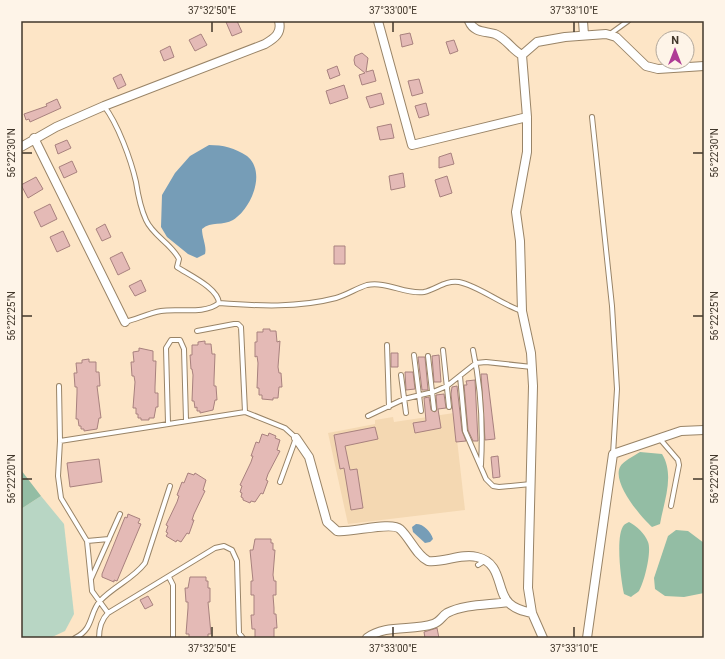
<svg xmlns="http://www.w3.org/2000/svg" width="725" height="659" font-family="Roboto,sans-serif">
<rect width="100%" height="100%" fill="#fde5c6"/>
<path fill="#f4d8b2" d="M454 413 465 510 348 524 328 433 375 424V420L393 417 394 422Z"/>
<path fill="#b8d6c4" d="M41 496 64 524 74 614 65 631 50 638H21V509Z"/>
<path fill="#93bda4" d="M640 452 662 454C675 475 664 501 660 524L652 527C641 517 612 483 620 467 623 461 634 456 640 452Z
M21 470 41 496 21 509Z
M629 522C637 526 645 534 648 542 652 552 644 583 639 591 637 593 633 595 631 597L624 594C621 581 615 535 624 525 625 524 627 523 629 522Z
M676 530 688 531 704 543V593L684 597 665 596 655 589 654 578 668 536Z"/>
<path fill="#769db7" d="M209 145C223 145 235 148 247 156 267 172 251 209 233 220 223 226 211 221 202 229 202 238 207 246 205 254L197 258 188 254 167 237 161 227 162 195 175 173 190 156Z
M416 524C424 524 431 532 433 539L430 542 425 543 413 532 412 527Z"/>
<path fill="#e4bab6" stroke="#a8817e" d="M229 21H237L242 32 232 36 226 22Z
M410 33 413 44 402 47 400 35Z
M201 34 207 45 195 51 189 40Z
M454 40 458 51 450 54 446 42Z
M170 46 174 57 164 61 160 51Z
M362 53 368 58 366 72 373 70 376 81 362 85 359 75 365 73 355 65 354 60 355 56Z
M337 66 340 75 330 79 327 70Z
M121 74 126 85 118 89 113 78Z
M419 79 423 93 412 96 408 81Z
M344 85 348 98 330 104 326 91Z
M381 93 384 104 370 108 366 97Z
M57 99 61 108 30 122 29 119 26 120 24 114 47 106 46 104Z
M426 103 429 115 419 118 415 106Z
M391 124 394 138 380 140 377 127Z
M67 140 71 148 58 154 55 145Z
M451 153 454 164 439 168V157Z
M72 161 77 172 64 178 59 167Z
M403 173 405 187 391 190 389 176Z
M447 176 452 193 440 197 435 180Z
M36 177 43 189 28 198 21 185Z
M50 204 57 219 41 227 34 212Z
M105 224 111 237 102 241 96 229Z
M63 231 70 246 57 252 50 237Z
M334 246H345V264H334Z
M122 252 130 269 118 275 110 258Z
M141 280 146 291 135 296 129 286Z
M263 329H270V331H276L277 342 280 341 278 367 279 373H281L282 387H279L278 398H273V400L262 399V395H259V388H257L258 363 257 356 255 357V342H257V332H263Z
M205 341V344H211L212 354H215L214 380V386H216L217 400H215L213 410 200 413V411H197V407L195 408 194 401H192L193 375 192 369H191L190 355H192V345H198V342Z
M139 348 153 351V361H156L155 387V393H158V407H156L154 418H149V420H141V418H138V414H136V408H133L135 382 134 376H132L131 362H134L133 352 139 351Z
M391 353H398V367H391Z
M439 355 441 382H434L432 356Z
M418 357H425L428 390H422Z
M89 359V362H96V372H99L100 386H97L101 418H99L97 429 84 431V429H81V426H79L78 419H76L77 393V387H75L74 373H77L76 363H82V360Z
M405 372H413L415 389 406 390Z
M481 374H487L495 439 485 440Z
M475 380 478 441H473L468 430 464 385H467L466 381Z
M457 386 462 431 466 441 456 442 451 394 452 387Z
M444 394 446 408 438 409 441 428 415 433 413 423 426 421 424 398 429 397 431 410 435 412 437 409 436 395Z
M375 427 378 439 345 446 350 470 357 469 363 508 351 510 344 468 340 469 334 435Z
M269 433 276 436 275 438 280 440 277 450 280 451 268 474 266 480 268 481 263 494 261 493 255 502 251 501 250 503 243 500V498L241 497 242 493 240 492 242 486 240 485 251 462 253 456H251L256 442 259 443 262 434 268 436Z
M498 456 500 477 493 478 491 457Z
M99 459 102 482 70 487 67 463Z
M188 473 194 475 195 473 206 480 203 490 205 491 194 514 192 520H194L189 534 187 533 181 542 177 540 176 542 166 536 168 533 166 532 168 526 166 525 177 502 179 496 177 495 182 482 184 483Z
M128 514 140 519 138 523 141 524 117 581 114 580V582L102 577V574L125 517 127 518Z
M255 539H271V543H273V550H275L273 575 274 581H276V595H273L274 608V614H276L277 628H274V638H255V629H252L251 615H254V595H251V581H253L250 550H253Z
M190 577H206V581H208V588H210V602H208L211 634H208V638H189V634H186L188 608V602H186L185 588H188Z
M148 596 153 605 145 609 140 600Z
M437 628 439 638H425L424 632Z"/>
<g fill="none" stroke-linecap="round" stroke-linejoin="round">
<g stroke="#998467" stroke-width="6">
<path id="service" d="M610 34 628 21
M104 106C118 124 131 160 136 182 138 195 140 207 146 220 153 236 171 243 179 259L177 267C189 275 218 288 219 303 204 315 178 308 161 311 149 313 137 319 125 322
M592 117 612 306 617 389 613 454
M219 303C258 306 298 308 336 298 347 295 357 288 367 285 387 281 406 295 424 292 437 289 445 280 459 282 479 286 502 305 522 311
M197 331 234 324H238L241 327 245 412 285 428 296 438 280 482
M387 345 389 407
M443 350 449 407
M473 350C481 387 483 428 481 465
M414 355 421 411
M428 356 434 409
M401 375 406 413
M460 376 465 431 486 479 493 486 499 487 531 484
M59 386 60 441 58 476 61 498 87 541 92 591 108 613
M368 416 404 399 433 392 447 386 476 363 486 362 532 367
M168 423 166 348 171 340H180L184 349 186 420
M660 439 678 460 679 465 671 506
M60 441 245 412
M87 541 109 539
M478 565 486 560
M169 577 173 585V638
M91 579 120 514
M75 638C94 629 89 613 100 601 114 586 133 579 145 563L170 486
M99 638C99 629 101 620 108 613L215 548 224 546 232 550 237 561 239 633 243 638"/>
</g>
<g stroke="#998467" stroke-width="10">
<path id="minor" d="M378 21 412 145 527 117
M469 21C474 33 485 31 495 34 507 39 512 50 522 55
M583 21 584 35
M522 55 527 117V152L516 212 520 241 522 311 531 353 533 386 528 588 532 613 543 638
M522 55 537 42 565 37 606 34 616 37 646 66 658 69 704 66
M34 138 125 322
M21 147 56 127 104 106 265 44C275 38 282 33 279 21
M296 438 309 457 327 522 337 531C351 533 391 521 400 529 410 538 416 555 428 561 444 563 461 553 477 557 503 563 496 591 509 603 515 609 523 611 532 613
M367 638C385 624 413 631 433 624 440 622 442 616 447 613 464 604 489 605 508 602
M587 638 613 454 681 431 704 430"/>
</g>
<use href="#service" stroke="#fff" stroke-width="4"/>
<use href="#minor" stroke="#fff" stroke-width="8"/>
</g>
<path fill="none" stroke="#41372b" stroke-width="1.5" d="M212 22V32M393 22V32M574 22V32M22 153H32M693 153H703M22 316H32M693 316H703M22 479H32M693 479H703M212 627V637M393 627V637M574 627V637"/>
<rect width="725" height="659" fill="none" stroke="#fef4e8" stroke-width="44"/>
<g transform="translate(675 50)"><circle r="19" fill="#fef4e8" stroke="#b2a89c"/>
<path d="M0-3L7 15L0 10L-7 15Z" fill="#af3c96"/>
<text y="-6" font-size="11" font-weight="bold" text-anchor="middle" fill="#41372b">N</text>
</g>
<rect x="22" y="22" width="681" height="615" fill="none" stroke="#41372b" stroke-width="1.5"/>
<g font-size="10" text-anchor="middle" fill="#41372b">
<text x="212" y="14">37°32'50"E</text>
<text x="393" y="14">37°33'00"E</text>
<text x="574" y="14">37°33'10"E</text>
<text transform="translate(11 153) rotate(-90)" y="4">56°22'30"N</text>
<text transform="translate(714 153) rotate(-90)" y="4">56°22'30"N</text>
<text transform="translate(11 316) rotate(-90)" y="4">56°22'25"N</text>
<text transform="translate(714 316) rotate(-90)" y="4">56°22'25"N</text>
<text transform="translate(11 479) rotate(-90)" y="4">56°22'20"N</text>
<text transform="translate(714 479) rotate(-90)" y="4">56°22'20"N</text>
<text x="212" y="652">37°32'50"E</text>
<text x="393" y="652">37°33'00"E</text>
<text x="574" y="652">37°33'10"E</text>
</g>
</svg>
